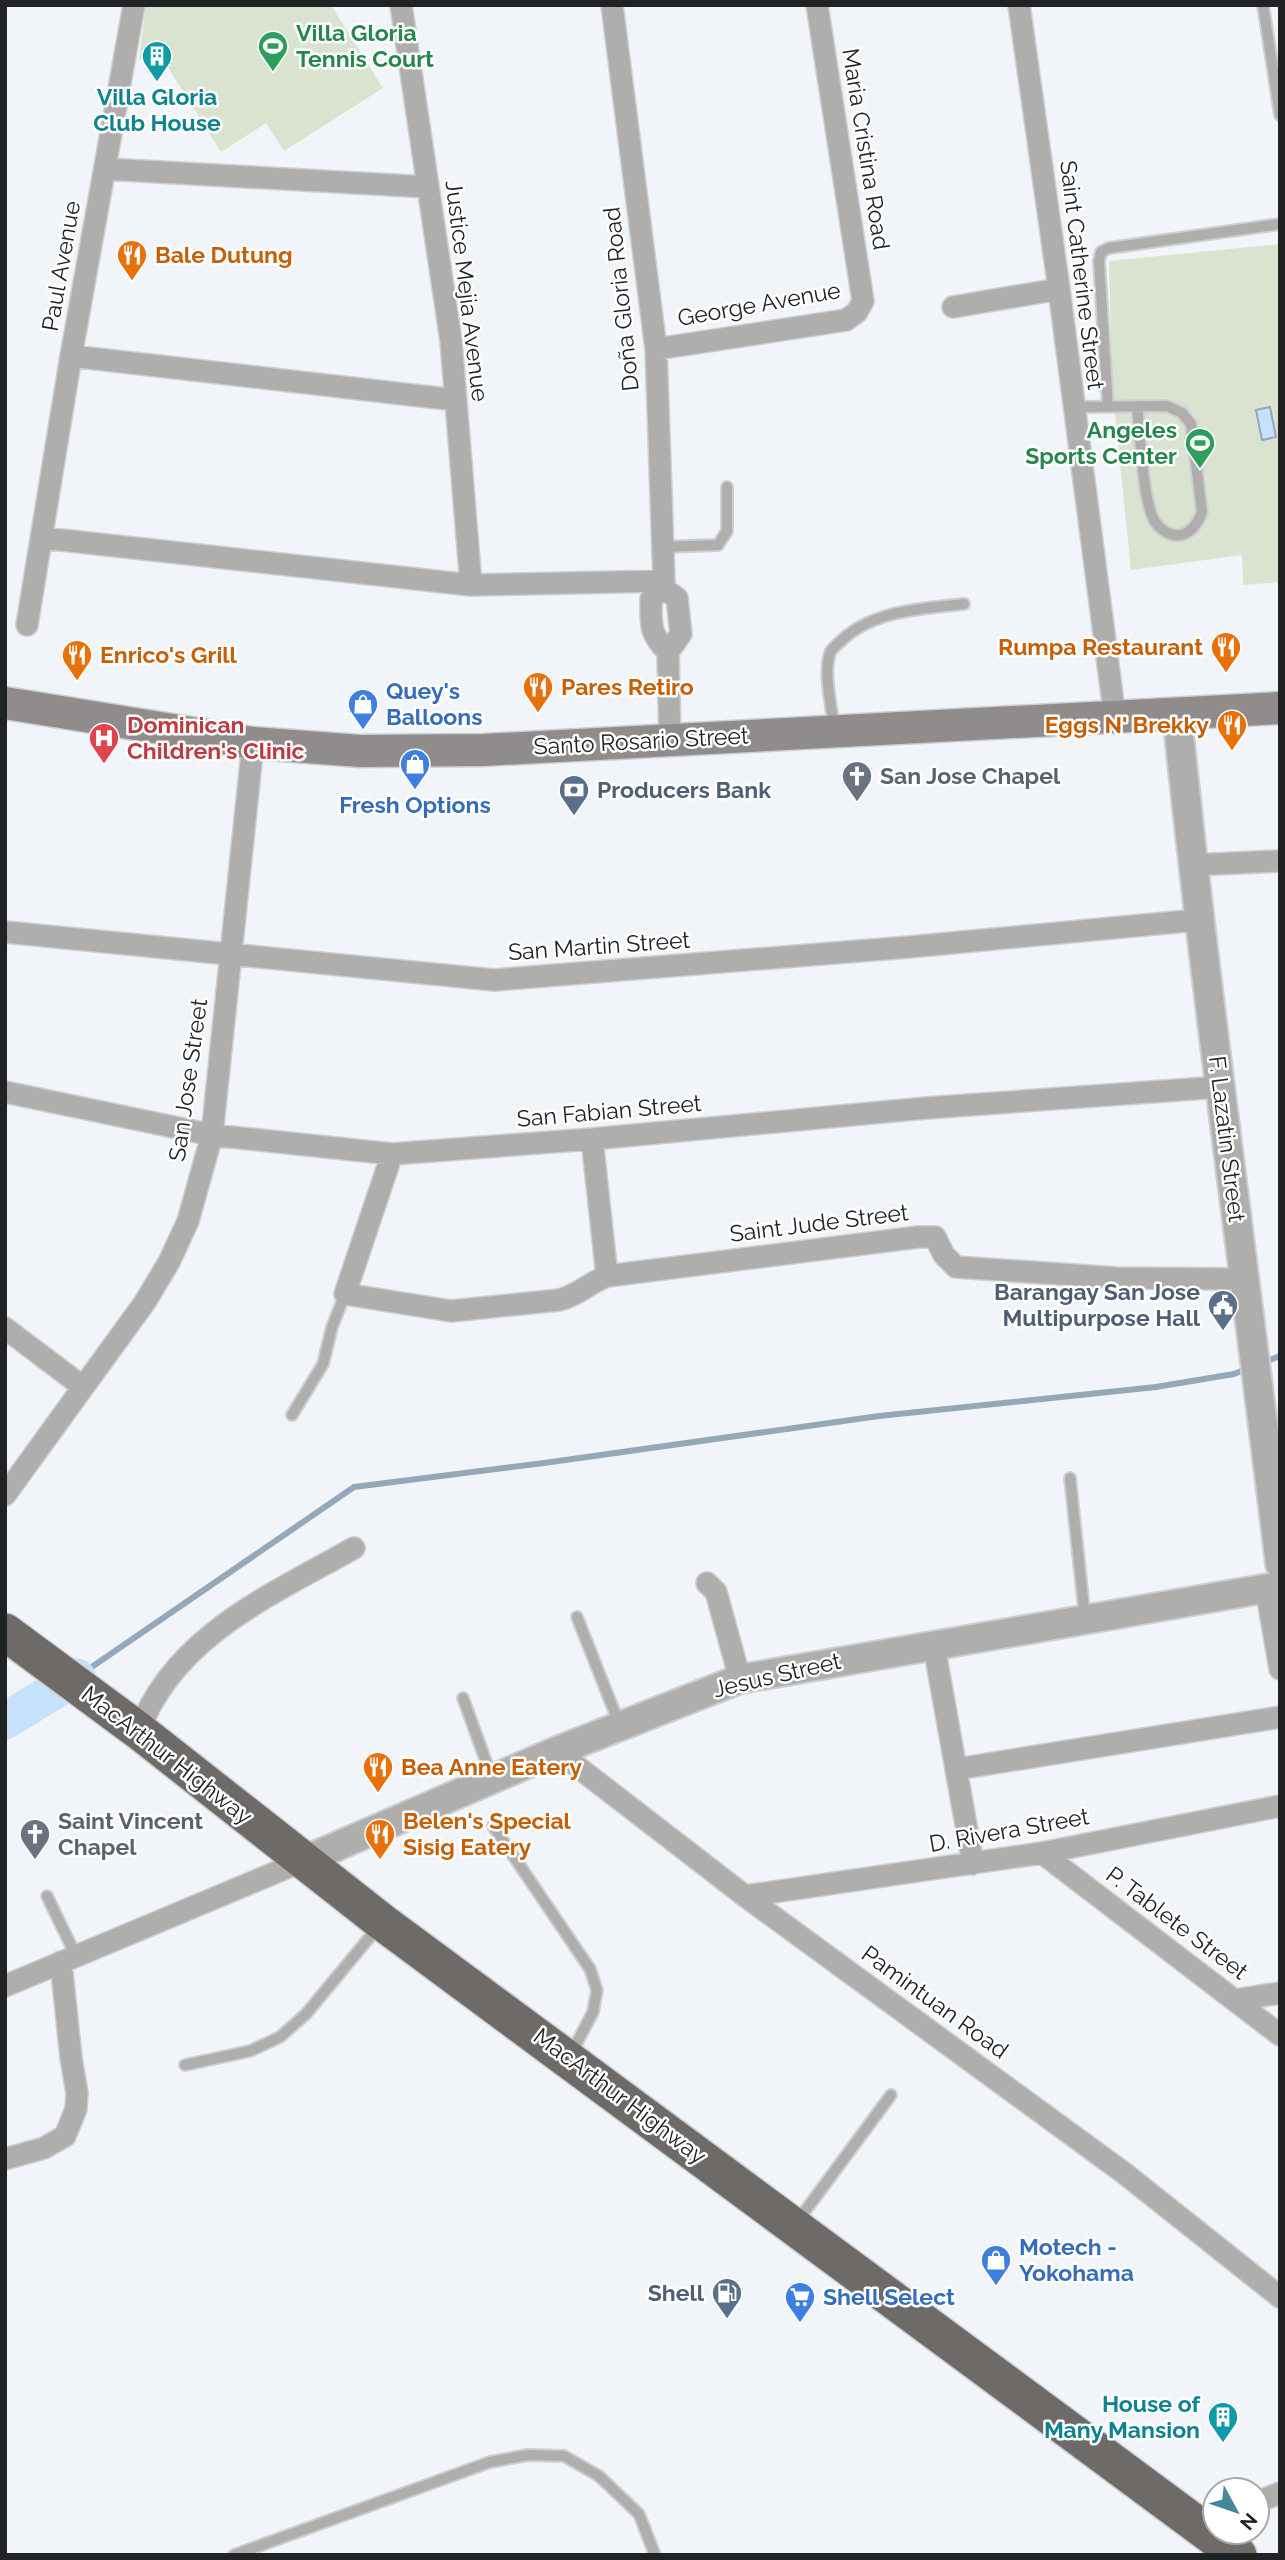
<svg xmlns="http://www.w3.org/2000/svg" width="1285" height="2560" font-family="Raleway,sans-serif">
<rect width="100%" height="100%" fill="#f1f5f9"/>
<path fill="#dae3cf" d="M146 5H331L383 88 284 151 266 123 221 152 157 50 139 60Z
M1280 244V582L1243 585 1242 555 1131 570 1112 385 1109 261Z"/>
<path fill="#c6e1fb" stroke="#94a8ba" stroke-width="2" d="M1270 407 1276 437 1262 440 1256 410Z"/>
<g fill="none" stroke-linecap="round" stroke-linejoin="round">
<path stroke="#94a8ba" stroke-width="6" d="M1262 1363 1280 1356
M83 1673 354 1487 544 1463 879 1416 1156 1387 1234 1374 1249 1368"/>
<path stroke="#c6e1fb" stroke-width="37" d="M5 1721 77 1677"/>
<g stroke="#cccfd2" stroke-width="14">
<path id="service" d="M1263 5 1280 115
M1073 407 1167 406 1182 413 1191 424 1202 512C1198 523 1192 532 1181 535 1170 537 1159 529 1154 520 1143 502 1140 431 1137 406
M1108 407 1099 261 1101 252 1109 248 1280 224
M662 547 718 545 727 531V487
M834 729C832 706 823 675 830 653 832 648 837 645 841 641 873 610 922 609 964 604
M292 1415 323 1364 332 1327 345 1294
M1070 1478 1085 1618
M577 1617 620 1726
M463 1698 492 1778
M493 1826 590 1969 597 1990 593 2012 570 2056
M47 1896 76 1956
M185 2065 250 2051 280 2037 306 2014 379 1926
M797 2222 891 2095
M234 2555 490 2462 528 2455 564 2456 599 2476 639 2514 655 2555"/>
</g>
<g stroke="#cccfd2" stroke-width="24">
<path id="minor" d="M401 5 451 341 471 585
M612 5 656 349 664 581 663 588 651 599C651 625 649 633 668 652
M1019 5 1059 289 1115 718
M106 169 428 187
M953 307 1059 289
M656 349 846 320 857 312 863 301 817 5
M71 356 456 400
M43 538 471 585 664 581
M663 588 677 598 681 634 668 652 670 741
M27 625 71 356 134 5
M1192 865 1280 861
M5 932 494 980 909 947 1198 920
M5 1092 212 1135 392 1154 592 1139 926 1108 1221 1087
M592 1139 607 1276
M392 1154 345 1294 451 1311 559 1300C577 1296 589 1283 607 1276L918 1237H935L944 1255 956 1267 1117 1278 1244 1279
M5 1328 83 1387
M5 1495 145 1302 169 1262 188 1221 212 1135 253 743
M707 1583 716 1592 740 1679
M1266 1588 1280 1669
M934 1646 973 1864
M139 1731C174 1636 271 1595 354 1548
M557 1751 745 1896 1124 2173 1280 2297
M957 1769 1280 1717
M1042 1853 1280 2035
M745 1896 1042 1853 1280 1806
M5 1986 303 1861
M1235 2000 1280 1993
M5 2159 44 2148 65 2136 76 2109 77 2093 71 2058 61 1962
M1257 2502 1280 2493"/>
</g>
<g stroke="#cccfd2" stroke-width="32">
<path id="tertiary" d="M1177 714C1206 998 1246 1280 1280 1564
M303 1861 557 1751 740 1679 1280 1586"/>
</g>
<g stroke="#cccfd2" stroke-width="35">
<path id="secondary" d="M5 703 253 743 360 751 483 750 1280 708"/>
</g>
<g stroke="#cccfd2" stroke-width="40">
<path id="trunk" d="M5 1632 139 1731 382 1922 1238 2555"/>
</g>
<use href="#service" stroke="#b0aead" stroke-width="10"/>
<use href="#minor" stroke="#b0aead" stroke-width="21"/>
<use href="#tertiary" stroke="#b0aead" stroke-width="28"/>
<use href="#secondary" stroke="#8f8c8b" stroke-width="32"/>
<use href="#trunk" stroke="#6e6a68" stroke-width="37"/>
</g>
<defs>
<g id="stadium-pin" transform="scale(1.575)"><path d="M0 17L-7.5 6A9.5 9.5 0 1 1 7.5 6Z" fill="#2e9e5b" stroke="#fff"/><path d="M0-5a6.5 5 0 1 0 0 10a6.5 5 0 1 0 0-10ZM-3.5-1.8h7v3.6h-7Z" fill="#fff"/></g>
<g id="building-pin" transform="scale(1.575)"><path d="M0 17L-7.5 6A9.5 9.5 0 1 1 7.5 6Z" fill="#0f9aa8" stroke="#fff"/><path d="M-4-6H4V6H1V3H-1V6H-4ZM-2.5-4.3h1.7v1.8h-1.7ZM.8-4.3h1.7v1.8H.8ZM-2.5-1h1.7V.8h-1.7ZM.8-1h1.7V.8H.8Z" fill="#fff"/></g>
<g id="restaurant-pin" transform="scale(1.575)"><path d="M0 17L-7.5 6A9.5 9.5 0 1 1 7.5 6Z" fill="#e8710a" stroke="#fff"/><path d="M-5-6h1v4h1v-4h1v4h1v-4h1v5L-1.5 .5V6h-2V.5L-5-1ZM5-6V6H3V1.5H1.5Q1.5-4 5-6Z" fill="#fff"/></g>
<g id="shop-pin" transform="scale(1.575)"><path d="M0 17L-7.5 6A9.5 9.5 0 1 1 7.5 6Z" fill="#3f7fe0" stroke="#fff"/><path d="M-5-2.5h2.3a2.7 3.5 0 0 1 5.4 0H5L5.5 6h-11ZM-1.5-2.5h3a1.5 2.3 0 0 0-3 0Z" fill="#fff"/></g>
<g id="hospital-pin" transform="scale(1.575)"><path d="M0 17L-7.5 6A9.5 9.5 0 1 1 7.5 6Z" fill="#e0444e" stroke="#fff"/><path d="M-5-5h3v3.5h4V-5h3V5h-3V1.5h-4V5h-3Z" fill="#fff"/></g>
<g id="church-pin" transform="scale(1.575)"><path d="M0 17L-7.5 6A9.5 9.5 0 1 1 7.5 6Z" fill="#6b7280" stroke="#fff"/><path d="M-1.2-6h2.4v3.5h3.3v2.4h-3.3V6h-2.4V-.1h-3.3v-2.4h3.3Z" fill="#fff"/></g>
<g id="bank-pin" transform="scale(1.575)"><path d="M0 17L-7.5 6A9.5 9.5 0 1 1 7.5 6Z" fill="#5c6f8a" stroke="#fff"/><path d="M-6-4H6V4H-6ZM0-2.3a2.3 2.3 0 1 0 0 4.6a2.3 2.3 0 1 0 0-4.6Z" fill="#fff"/></g>
<g id="civic-pin" transform="scale(1.575)"><path d="M0 17L-7.5 6A9.5 9.5 0 1 1 7.5 6Z" fill="#5c6f8a" stroke="#fff"/><path d="M-.6-6.5H3V-4.5H.6V-3L4-1V1h2V6H-6V1h2V-1L-.6-3ZM-1.2 2.5V6h2.4V2.5Z" fill="#fff"/></g>
<g id="fuel-pin" transform="scale(1.575)"><path d="M0 17L-7.5 6A9.5 9.5 0 1 1 7.5 6Z" fill="#5c6f8a" stroke="#fff"/><path d="M-5.5-6h7V0h2V4h1.3V-2.5L3-4.5l.8-.8L6-3V5H2.5V1h-1V6h-7ZM-4.2-4.7v3.2H.2V-4.7Z" fill="#fff"/></g>
<g id="supermarket-pin" transform="scale(1.575)"><path d="M0 17L-7.5 6A9.5 9.5 0 1 1 7.5 6Z" fill="#3f7fe0" stroke="#fff"/><path d="M-6-5.5h2.5l.6 2H6L4.5 2H-2.5L-4.4-4H-6ZM-1.5 3.2a1.3 1.3 0 1 0 .1 0ZM3 3.2a1.3 1.3 0 1 0 .1 0Z" fill="#fff"/></g>
</defs>
<g fill-rule="evenodd">
<use href="#stadium-pin" x="273" y="46"/>
<use href="#building-pin" x="157" y="56"/>
<use href="#restaurant-pin" x="132" y="255"/>
<use href="#stadium-pin" x="1200" y="443"/>
<use href="#restaurant-pin" x="1226" y="647"/>
<use href="#restaurant-pin" x="77" y="655"/>
<use href="#restaurant-pin" x="538" y="687"/>
<use href="#shop-pin" x="363" y="704"/>
<use href="#restaurant-pin" x="1232" y="725"/>
<use href="#hospital-pin" x="104" y="738"/>
<use href="#shop-pin" x="415" y="764"/>
<use href="#church-pin" x="857" y="776"/>
<use href="#bank-pin" x="574" y="790"/>
<use href="#civic-pin" x="1223" y="1305"/>
<use href="#restaurant-pin" x="378" y="1767"/>
<use href="#church-pin" x="35" y="1834"/>
<use href="#restaurant-pin" x="380" y="1834"/>
<use href="#shop-pin" x="996" y="2260"/>
<use href="#fuel-pin" x="727" y="2293"/>
<use href="#supermarket-pin" x="800" y="2297"/>
<use href="#building-pin" x="1223" y="2417"/>
</g>
<g text-anchor="middle" stroke-width="5" stroke-linejoin="round" paint-order="stroke">
<g font-size="23" font-weight="bold" fill="#27864d" stroke="#fff" text-anchor="start">
<text x="296" y="41">Villa Gloria<tspan x="296" dy="26">Tennis Court</tspan></text>
<text x="1177" y="438" text-anchor="end">Angeles<tspan x="1177" dy="26">Sports Center</tspan></text>
</g>
<g font-size="23" font-weight="bold" fill="#0d838f" stroke="#fff">
<text x="157" y="105">Villa Gloria<tspan x="157" dy="26">Club House</tspan></text>
<text x="1200" y="2412" text-anchor="end">House of<tspan x="1200" dy="26">Many Mansion</tspan></text>
</g>
<g font-size="23" fill="#212223" stroke="#fff">
<text transform="translate(866 149) rotate(81)" y="8">Maria Cristina Road</text>
<text transform="translate(61 266) rotate(-80)" y="8">Paul Avenue</text>
<text transform="translate(1082 275) rotate(83)" y="8">Saint Catherine Street</text>
<text transform="translate(467 291) rotate(83)" y="8">Justice Mejia Avenue</text>
<text transform="translate(621 299) rotate(-96)" y="8">Doña Gloria Road</text>
<text transform="translate(759 304) rotate(-10)" y="8">George Avenue</text>
<text transform="translate(641 741) rotate(-3)" y="8">Santo Rosario Street</text>
<text transform="translate(599 946) rotate(-4)" y="8">San Martin Street</text>
<text transform="translate(188 1080) rotate(-82)" y="8">San Jose Street</text>
<text transform="translate(609 1111) rotate(-5)" y="8">San Fabian Street</text>
<text transform="translate(1227 1139) rotate(83)" y="8">F. Lazatin Street</text>
<text transform="translate(819 1223) rotate(-7)" y="8">Saint Jude Street</text>
<text transform="translate(777 1675) rotate(-13)" y="8">Jesus Street</text>
<text transform="translate(167 1755) rotate(38)" y="8">MacArthur Highway</text>
<text transform="translate(1009 1830) rotate(-10)" y="8">D. Rivera Street</text>
<text transform="translate(1177 1923) rotate(37)" y="8">P. Tablete Street</text>
<text transform="translate(935 2002) rotate(36)" y="8">Pamintuan Road</text>
<text transform="translate(620 2096) rotate(37)" y="8">MacArthur Highway</text>
</g>
<g font-size="23" font-weight="bold" fill="#c56008" stroke="#fff" text-anchor="start">
<text x="155" y="263">Bale Dutung</text>
<text x="1203" y="655" text-anchor="end">Rumpa Restaurant</text>
<text x="100" y="663">Enrico's Grill</text>
<text x="561" y="695">Pares Retiro</text>
<text x="1209" y="733" text-anchor="end">Eggs N' Brekky</text>
<text x="401" y="1775">Bea Anne Eatery</text>
<text x="403" y="1829">Belen's Special<tspan x="403" dy="26">Sisig Eatery</tspan></text>
</g>
<g font-size="23" font-weight="bold" fill="#366cbe" stroke="#fff" text-anchor="start">
<text x="386" y="699">Quey's<tspan x="386" dy="26">Balloons</tspan></text>
<text x="415" y="813" text-anchor="middle">Fresh Options</text>
<text x="1019" y="2255">Motech -<tspan x="1019" dy="26">Yokohama</tspan></text>
<text x="823" y="2305">Shell Select</text>
</g>
<g font-size="23" font-weight="bold" fill="#be3a42" stroke="#fff" text-anchor="start">
<text x="127" y="733">Dominican<tspan x="127" dy="26">Children's Clinic</tspan></text>
</g>
<g font-size="23" font-weight="bold" fill="#5b616d" stroke="#fff" text-anchor="start">
<text x="880" y="784">San Jose Chapel</text>
<text x="58" y="1829">Saint Vincent<tspan x="58" dy="26">Chapel</tspan></text>
</g>
<g font-size="23" font-weight="bold" fill="#4e5e75" stroke="#fff" text-anchor="end">
<text x="597" y="798" text-anchor="start">Producers Bank</text>
<text x="1200" y="1300">Barangay San Jose<tspan x="1200" dy="26">Multipurpose Hall</tspan></text>
<text x="704" y="2301">Shell</text>
</g>
</g>
<rect width="1285" height="2560" fill="none" stroke="#212223" stroke-width="14"/>
<g transform="translate(1236 2511) rotate(130)"><circle r="33" fill="#ffffff" stroke="#a6a7a7" stroke-width="2"/>
<path d="M0-5L12 26L0 18L-12 26Z" fill="#47879a"/>
<text y="-10" font-size="19" font-weight="bold" text-anchor="middle" fill="#212223">N</text>
</g>
</svg>
